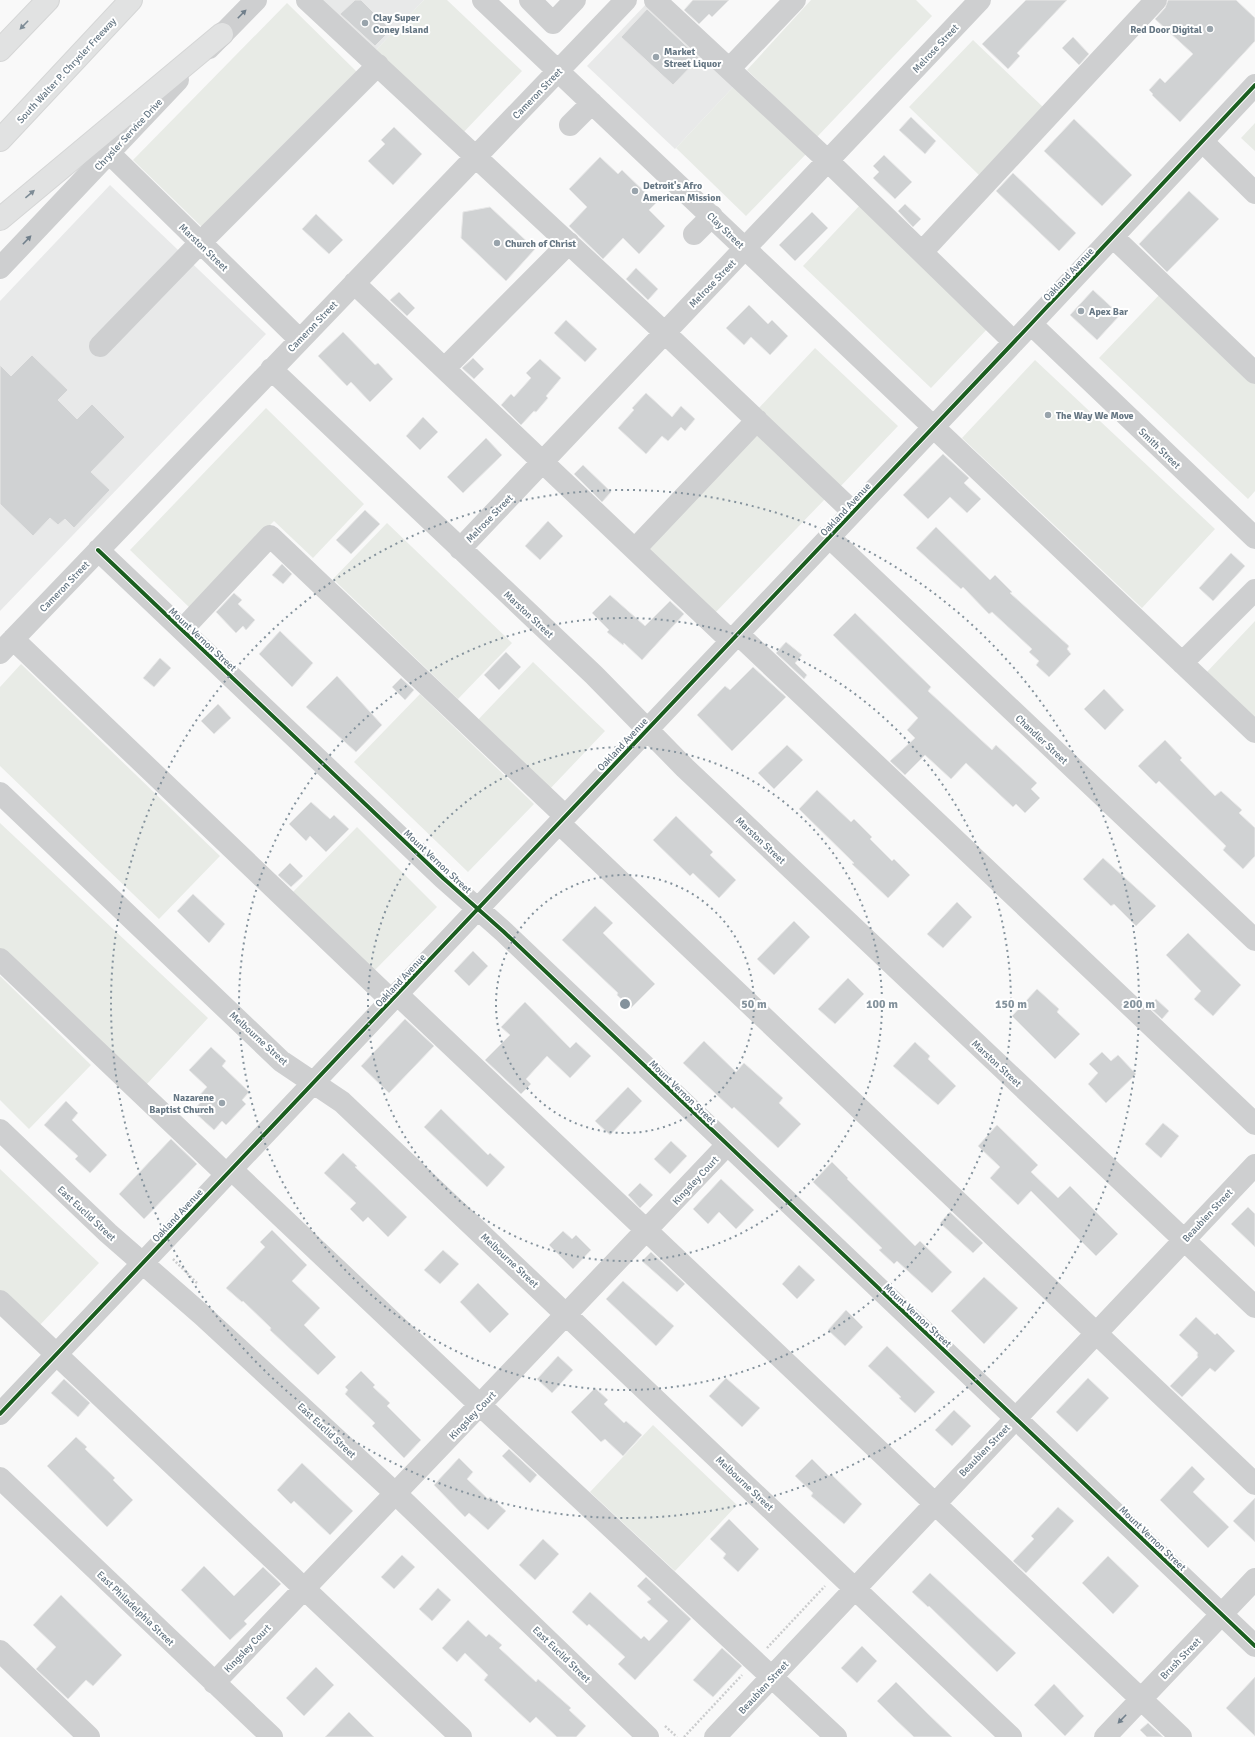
<svg xmlns="http://www.w3.org/2000/svg" width="1255" height="1737" font-family="Signika,sans-serif">
<rect width="100%" height="100%" fill="#f9f9f9"/>
<path fill="#e8e9e9" d="M317 0H424L373 53Z
M650 0 737 83 675 149 587 66Z
M110 185 266 334 0 611V301Z"/>
<path fill="#e8ebe6" d="M424 0H447L522 71 460 136 373 53Z
M811 0H916L932 16 817 137 747 70Z
M287 3 357 72 204 229 133 160Z
M973 40 1043 107 979 175 909 107Z
M737 83 809 151 746 216 676 148Z
M1255 123V151L1241 138Z
M861 204 990 326 931 388 803 266Z
M1162 292 1255 381V491L1248 499 1099 358Z
M815 348 898 426 839 488 757 410Z
M1035 360 1215 529 1142 608 962 438Z
M266 408 364 504 313 558 274 521 190 608 130 550Z
M757 430 826 498 713 615 643 548Z
M387 523 512 643 458 699 333 579Z
M1255 621V719L1206 673Z
M533 662 605 731 547 792 475 723Z
M21 664 220 856 159 919 0 766V687Z
M420 694 534 804 468 872 354 762Z
M0 823 208 1018 146 1085 0 948Z
M357 827 437 907 373 972 293 892Z
M0 976 91 1065 29 1129 0 1100Z
M0 1169 99 1263 38 1327 0 1290Z
M653 1425 737 1505 675 1571 590 1492Z"/>
<path fill="#d0d2d3" stroke="#e8e8e8" d="M355 0H361L391 30 375 46 340 14Z
M693 0H729L712 17 709 14 699 24 684 10Z
M1026 0H1067L1017 53 1020 56 1008 69 982 44Z
M1168 0H1236L1255 18V41L1180 122 1152 95 1153 94 1149 90 1160 78 1165 83 1193 54 1155 19 1165 8Z
M647 9 699 58 673 85 621 37Z
M1073 37 1089 54 1079 65 1062 48Z
M911 117 936 141 925 154 899 130Z
M1074 119 1132 175 1102 206 1044 151Z
M394 127 422 154 393 185 368 161 385 144 381 140Z
M884 155 912 182 895 199 873 178 879 172 873 166Z
M600 157 618 174 622 170 656 203 649 210 665 226 639 254 623 238 603 259 569 226 587 207 569 189Z
M1013 173 1076 233 1059 251 996 191Z
M1189 191 1219 219 1167 272 1139 244Z
M905 204 921 219 913 227 898 211Z
M490 207 535 249 506 281 461 238 463 212Z
M812 212 828 228 795 261 779 245Z
M316 214 343 240 329 254 302 229Z
M636 268 658 289 648 300 626 279Z
M1093 290 1120 315 1097 340 1070 315Z
M399 292 415 308 407 316 390 300Z
M749 305 768 324 772 320 788 336 770 355 751 337 744 345 726 328Z
M566 320 597 349 585 362 554 333Z
M343 332 375 365 378 363 393 379 370 402 351 382 347 386 318 356Z
M32 355 68 390 58 400 77 419 92 404 125 437 91 472 110 490 74 528 65 519 58 525 50 518 33 536 0 504V365L11 376Z
M473 358 484 369 474 379 462 368Z
M540 359 561 378 546 396 548 398 536 412 534 411 521 425 501 405 511 394 514 397 531 378 526 373Z
M646 393 672 417 681 406 695 419 685 431 681 427 668 441 662 436 646 454 618 428 634 410 632 408Z
M423 417 438 432 420 450 406 436Z
M486 438 502 455 463 493 447 477Z
M943 454 969 478 964 483 981 499 967 513 950 497 928 519 903 495Z
M583 465 611 492 602 502 574 474Z
M365 510 380 524 351 554 336 540Z
M548 521 563 536 540 560 525 546Z
M936 527 990 580 995 575 1012 592 1010 593 1069 646 1067 649 1071 654 1049 677 1036 665 1039 661 1029 652 1032 649 992 612 989 614 963 587 961 589 916 548Z
M1231 553 1245 566 1213 601 1199 588Z
M282 564 292 574 283 584 272 575Z
M234 593 242 600 238 604 255 620 246 630 243 626 236 633 216 612Z
M610 595 645 626 670 601 684 614 642 660 624 643 623 645 607 632 609 630 592 613Z
M855 613 931 687 928 691 992 750 996 745 1037 783 1031 789 1040 798 1025 813 1016 804 1013 807 966 763 951 779 925 755 905 775 890 761 915 738 907 730 918 718 833 635Z
M280 631 313 663 292 687 259 654Z
M786 642 802 655 795 663 807 675 804 679 776 653Z
M506 652 521 667 499 690 484 675Z
M160 658 171 668 154 687 143 678Z
M753 667 786 697 732 751 697 715 725 686 730 690Z
M337 676 382 725 356 752 306 707Z
M401 678 414 690 405 700 392 687Z
M1104 689 1124 710 1105 730 1084 709Z
M218 704 231 718 214 734 201 721Z
M1165 740 1182 758 1180 760 1215 796 1221 791 1242 810 1239 813 1255 828V856L1243 869 1223 850 1226 846 1159 781 1156 784 1138 766Z
M787 745 803 760 774 789 758 773Z
M817 790 851 822 854 819 872 837 870 839 892 861 894 859 910 875 888 898 852 864 854 863 799 809Z
M311 802 330 819 334 815 349 829 326 852 310 836 306 841 289 824Z
M676 816 713 852 710 855 736 880 719 898 693 873 690 876 653 840Z
M1103 858 1156 906 1136 926 1114 904 1111 906 1083 879Z
M290 863 303 876 291 887 278 875Z
M193 894 225 924 209 943 177 911Z
M957 902 972 917 943 948 927 934Z
M595 906 613 923 603 933 655 984 631 1008 617 995 618 993 562 940Z
M794 921 810 937 774 975 757 959Z
M1188 933 1241 985 1213 1016 1194 999 1201 991 1166 955Z
M473 951 488 966 469 986 454 971Z
M848 978 864 994 835 1024 818 1009Z
M1037 989 1059 1009 1057 1012 1080 1034 1055 1059 1012 1016Z
M1156 999 1169 1011 1162 1019 1149 1007Z
M525 1002 570 1048 576 1042 591 1056 570 1078 547 1056 526 1079 531 1084 521 1094 485 1060 510 1035 501 1027Z
M405 1019 434 1046 389 1093 361 1066Z
M704 1041 736 1072 744 1063 783 1098 779 1103 801 1124 778 1148 734 1107 732 1109 683 1063Z
M915 1042 930 1056 928 1059 956 1086 938 1105 893 1066Z
M211 1047 226 1061 222 1066 249 1092 242 1100 246 1104 226 1125 222 1121 214 1130 193 1111 202 1101 198 1097 207 1087 189 1070Z
M1102 1052 1111 1061 1118 1055 1136 1074 1106 1103 1088 1084 1098 1073 1089 1064Z
M628 1087 642 1101 610 1135 595 1121Z
M66 1101 78 1113 72 1120 107 1155 90 1173 75 1159 78 1156 44 1125Z
M441 1109 488 1155 490 1153 505 1167 487 1187 424 1127Z
M1163 1123 1179 1136 1161 1158 1145 1144Z
M997 1125 1038 1165 1031 1172 1058 1198 1070 1186 1118 1234 1096 1256 1031 1191 1018 1205 990 1178 1000 1167 978 1146Z
M171 1139 197 1164 144 1219 119 1194Z
M671 1141 687 1156 670 1174 654 1159Z
M343 1153 357 1166 355 1167 407 1217 388 1237 368 1217 363 1222 350 1209 356 1203 324 1173Z
M832 1162 848 1178 847 1179 915 1246 920 1241 952 1272 932 1293 897 1261 894 1264 879 1250 882 1248 813 1182Z
M721 1179 754 1210 736 1229 719 1212 708 1224 693 1209Z
M640 1183 653 1195 640 1208 628 1195Z
M1248 1207 1255 1214V1247L1231 1224Z
M950 1212 983 1243 973 1253 940 1223Z
M272 1230 307 1265 292 1281 320 1308 304 1325 336 1357 318 1375 270 1330 271 1328 243 1301 242 1302 226 1288 265 1247 260 1242Z
M563 1231 572 1239 576 1235 591 1250 573 1269 549 1245Z
M443 1250 459 1264 440 1284 424 1270Z
M651 1252 685 1284 677 1292 642 1261Z
M799 1265 815 1280 797 1299 782 1284Z
M984 1277 1018 1308 984 1344 951 1311Z
M623 1281 674 1326 656 1346 606 1299Z
M478 1283 509 1314 490 1333 460 1302Z
M846 1310 863 1327 845 1346 828 1330Z
M1196 1317 1215 1335 1217 1333 1235 1351 1215 1372 1210 1368 1182 1397 1170 1386 1198 1357 1197 1355 1198 1353 1179 1335Z
M887 1346 935 1392 915 1413 899 1398 901 1397 868 1366Z
M558 1356 573 1370 552 1393 537 1379Z
M361 1371 375 1385 373 1387 390 1403 387 1406 421 1440 404 1458 372 1426 375 1423 345 1394 348 1390 345 1387Z
M726 1378 760 1408 742 1427 709 1396Z
M1088 1378 1109 1398 1077 1432 1056 1412Z
M64 1379 90 1403 78 1417 51 1393Z
M595 1388 608 1400 604 1404 624 1423 626 1421 642 1435 623 1456 605 1439 601 1442 571 1412Z
M954 1410 971 1426 952 1446 935 1430Z
M76 1437 87 1447 85 1449 115 1478 113 1480 133 1500 107 1527 47 1466Z
M509 1449 537 1475 530 1483 502 1456Z
M459 1458 473 1472 467 1479 488 1499 490 1497 506 1511 488 1530 469 1513 465 1517 434 1485Z
M812 1459 829 1476 831 1474 862 1504 844 1524 811 1496 813 1493 795 1476Z
M302 1463 353 1511 330 1535 294 1501 291 1504 277 1490Z
M1192 1466 1205 1479 1193 1492 1229 1527 1208 1548 1160 1500Z
M1255 1498V1542L1233 1521Z
M1058 1507 1074 1521 1026 1573 1013 1561 1034 1539 1031 1536Z
M729 1519 759 1549 738 1572 723 1558 726 1554 710 1539Z
M543 1539 559 1554 535 1580 519 1565Z
M402 1555 415 1567 394 1589 381 1577Z
M1108 1556 1139 1586 1113 1614 1082 1583Z
M204 1566 234 1596 263 1567 281 1584 244 1621 247 1624 230 1640 181 1590Z
M930 1573 1016 1653 997 1672 929 1606 928 1607 912 1592Z
M646 1577 691 1619 635 1680 618 1664 625 1657 589 1624 587 1626 572 1612 590 1592 641 1639 644 1636 649 1641 668 1621 647 1602 651 1599 637 1586Z
M438 1588 451 1600 432 1621 419 1609Z
M61 1595 122 1655 93 1686 86 1680 68 1699 36 1669 56 1647 33 1625Z
M468 1620 486 1637 489 1634 502 1645 499 1648 536 1682 538 1679 571 1708 569 1710 586 1726 576 1737H557L536 1717 530 1723 484 1680 488 1675 465 1653 457 1662 442 1648Z
M862 1646 877 1661 857 1683 841 1668Z
M722 1648 742 1666 713 1697 693 1680Z
M316 1667 334 1685 304 1716 286 1698Z
M1255 1677V1736L1226 1708Z
M896 1682 927 1713 952 1737H914L894 1718 877 1701Z
M1054 1684 1084 1716 1065 1736 1034 1705Z
M349 1712 374 1737H325Z
M1148 1723 1163 1737H1147L1140 1730Z"/>
<g fill="none" stroke-linecap="round" stroke-linejoin="round">
<g stroke="#d5d6d6" stroke-width="24">
<path id="highway" d="M0 50 48 0
M0 140 131 0
M0 219 222 34"/>
</g>
<path stroke="#cbcccd" stroke-width="2.5" stroke-dasharray="2 2" stroke-linecap="butt" d="M173 1259 197 1283
M767 1648 825 1586
M665 1726 677 1737
M684 1737 742 1675"/>
<path stroke="#cecfd0" stroke-width="22" d="M307 0 665 333 853 512
M483 0 1255 732
M530 0 553 23 575 0
M655 0 828 161 1014 342
M209 48 256 0
M730 68 795 0
M570 125 592 103
M1203 142 1255 193
M109 153 299 339
M694 234 712 216
M1113 237 1255 373
M922 252 1156 0
M0 268 178 80
M354 283 731 641
M1031 324 1255 538
M100 346 200 243 378 65
M445 368 569 243
M271 369 594 675 685 768 1255 1307
M829 537 1255 940
M460 549 980 0
M635 549 757 420
M98 550 443 878 504 932 1255 1646
M182 630 270 536 565 816
M738 634 1255 1124
M13 639 391 1000
M0 653 626 0
M1182 663 1255 590
M0 793 281 1061 342 1102 1011 1737
M559 823 1255 1484
M0 959 226 1174
M397 994 1181 1737
M0 1130 108 1233 202 1315 395 1493 648 1737
M231 1169 481 1406 836 1737
M0 1301 461 1737
M0 1414 1031 324 1255 85
M0 1478 272 1737
M0 1651 89 1737
M214 1683C385 1504 557 1325 727 1145
M715 1737 1255 1165
M1105 1737 1255 1579"/>
<use href="#highway" stroke="#e1e2e2" stroke-width="22"/>
<g stroke="#fff" stroke-width="6">
<path id="cycleway" d="M98 550 443 878 504 932 1255 1646
M0 1414 1031 324 1255 85"/>
</g>
<use href="#cycleway" stroke="#1b5e20" stroke-width="4"/>
</g>
<defs><path id="oneway-solid" d="M-6-.8H1V-3.2L6.5 0L1 3.2V.8H-6Z"/></defs>
<g fill="#707f8b">
<use href="#oneway-solid" transform="translate(242 14) rotate(-45)"/>
<use href="#oneway-solid" transform="translate(27 240) rotate(-46)"/>
<use href="#oneway-solid" transform="translate(1122 1719) rotate(134)"/>
</g>
<g fill="#7e8c96">
<use href="#oneway-solid" transform="translate(24 25) rotate(134)"/>
<use href="#oneway-solid" transform="translate(30 194) rotate(-40)"/>
</g>
<g fill="none" stroke="#84929c" stroke-width="2" stroke-dasharray="2 4">
<circle cx="625" cy="1004" r="129"/>
<circle cx="625" cy="1004" r="257"/>
<circle cx="625" cy="1004" r="386"/>
<circle cx="625" cy="1004" r="514"/>
</g>
<g fill="#99a4ac" stroke="#fff" stroke-width="1.5">
<circle cx="365" cy="23" r="4"/>
<circle cx="1210" cy="29" r="4"/>
<circle cx="656" cy="57" r="4"/>
<circle cx="635" cy="191" r="4"/>
<circle cx="497" cy="243" r="4"/>
<circle cx="1081" cy="311" r="4"/>
<circle cx="1048" cy="415" r="4"/>
<circle cx="222" cy="1103" r="4"/>
</g>
<g text-anchor="middle" stroke-width="4" stroke-linejoin="round" paint-order="stroke">
<g font-size="10" font-weight="bold" fill="#657683" stroke="#fff" text-anchor="start">
<text x="373" y="21">Clay Super<tspan x="373" dy="12">Coney Island</tspan></text>
<text x="1202" y="33" text-anchor="end">Red Door Digital</text>
<text x="664" y="55">Market<tspan x="664" dy="12">Street Liquor</tspan></text>
<text x="643" y="189">Detroit's Afro<tspan x="643" dy="12">American Mission</tspan></text>
<text x="505" y="247">Church of Christ</text>
<text x="1089" y="315">Apex Bar</text>
<text x="1056" y="419">The Way We Move</text>
<text x="214" y="1101" text-anchor="end">Nazarene<tspan x="214" dy="12">Baptist Church</tspan></text>
</g>
<g font-size="10" fill="#657683" stroke="#fff">
<text transform="translate(935 48) rotate(-47)" y="4">Melrose Street</text>
<text transform="translate(66 70) rotate(-47)" y="4">South Walter P. Chrysler Freeway</text>
<text transform="translate(537 93) rotate(-46)" y="4">Cameron Street</text>
<text transform="translate(128 134) rotate(-47)" y="4">Chrysler Service Drive</text>
<text transform="translate(726 230) rotate(44)" y="4">Clay Street</text>
<text transform="translate(204 247) rotate(44)" y="4">Marston Street</text>
<text transform="translate(1068 274) rotate(-47)" y="4">Oakland Avenue</text>
<text transform="translate(712 283) rotate(-46)" y="4">Melrose Street</text>
<text transform="translate(312 326) rotate(-46)" y="4">Cameron Street</text>
<text transform="translate(1160 448) rotate(44)" y="4">Smith Street</text>
<text transform="translate(845 509) rotate(-47)" y="4">Oakland Avenue</text>
<text transform="translate(489 518) rotate(-46)" y="4">Melrose Street</text>
<text transform="translate(64 586) rotate(-46)" y="4">Cameron Street</text>
<text transform="translate(529 614) rotate(43)" y="4">Marston Street</text>
<text transform="translate(203 639) rotate(43)" y="4">Mount Vernon Street</text>
<text transform="translate(1042 739) rotate(43)" y="4">Chandler Street</text>
<text transform="translate(622 744) rotate(-47)" y="4">Oakland Avenue</text>
<text transform="translate(761 840) rotate(43)" y="4">Marston Street</text>
<text transform="translate(438 861) rotate(43)" y="4">Mount Vernon Street</text>
<text transform="translate(400 980) rotate(-47)" y="4">Oakland Avenue</text>
<text transform="translate(259 1038) rotate(42)" y="4">Melbourne Street</text>
<text transform="translate(997 1063) rotate(43)" y="4">Marston Street</text>
<text transform="translate(683 1092) rotate(44)" y="4">Mount Vernon Street</text>
<text transform="translate(695 1180) rotate(-47)" y="4">Kingsley Court</text>
<text transform="translate(87 1213) rotate(43)" y="4">East Euclid Street</text>
<text transform="translate(177 1215) rotate(-47)" y="4">Oakland Avenue</text>
<text transform="translate(1207 1215) rotate(-47)" y="4">Beaubien Street</text>
<text transform="translate(510 1260) rotate(43)" y="4">Melbourne Street</text>
<text transform="translate(918 1315) rotate(43)" y="4">Mount Vernon Street</text>
<text transform="translate(472 1415) rotate(-46)" y="4">Kingsley Court</text>
<text transform="translate(327 1430) rotate(43)" y="4">East Euclid Street</text>
<text transform="translate(984 1450) rotate(-46)" y="4">Beaubien Street</text>
<text transform="translate(745 1483) rotate(43)" y="4">Melbourne Street</text>
<text transform="translate(1153 1538) rotate(44)" y="4">Mount Vernon Street</text>
<text transform="translate(136 1608) rotate(44)" y="4">East Philadelphia Street</text>
<text transform="translate(247 1648) rotate(-46)" y="4">Kingsley Court</text>
<text transform="translate(562 1654) rotate(44)" y="4">East Euclid Street</text>
<text transform="translate(1180 1658) rotate(-46)" y="4">Brush Street</text>
<text transform="translate(763 1687) rotate(-47)" y="4">Beaubien Street</text>
</g>
</g>
<circle cx="625" cy="1004" r="6" fill="#84929c" stroke="#fff" stroke-width="2"/>
<g font-size="12" text-anchor="middle" font-weight="bold" fill="#84929c" stroke="#fff" stroke-width="4" stroke-linejoin="round" paint-order="stroke">
<text x="754" y="1008">50 m</text>
<text x="882" y="1008">100 m</text>
<text x="1011" y="1008">150 m</text>
<text x="1139" y="1008">200 m</text>
</g>
</svg>
